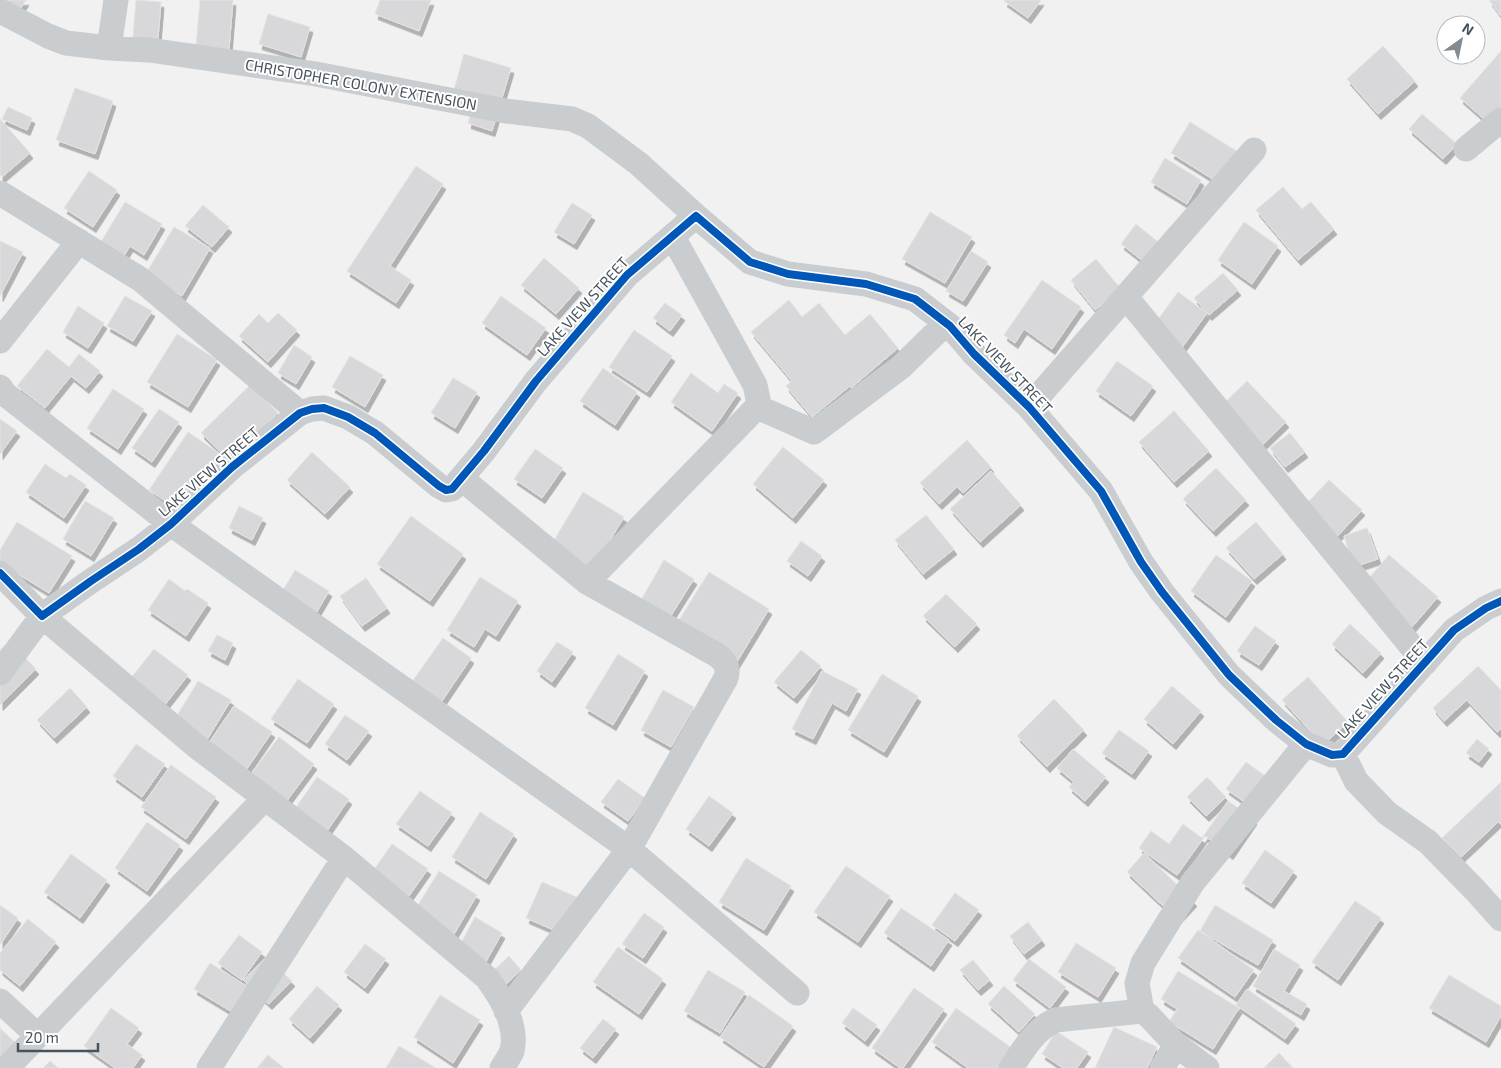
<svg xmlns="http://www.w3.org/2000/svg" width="1501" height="1068" font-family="'Exo 2',sans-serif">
<defs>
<filter id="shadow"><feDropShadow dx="3" dy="5.5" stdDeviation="0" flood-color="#0004"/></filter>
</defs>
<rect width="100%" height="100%" fill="#f2f1f1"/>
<path fill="#d8d8da" stroke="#e3e3e4" filter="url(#shadow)" d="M5 0H26L20 9Z
M136 0 161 2 157 50 132 48Z
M200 0H233L229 49 196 46Z
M380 0H431L419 31 375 14Z
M1005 0H1041L1028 18 1004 1Z
M1489 0H1501V16Z
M268 14 310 27 301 57 259 44Z
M1383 46 1415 81 1378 114 1347 79Z
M1501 51V134L1460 98Z
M464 54 511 68 492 131 468 123 473 107 451 100Z
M75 88 113 101 95 154 56 140Z
M8 107 32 118 27 130 2 119Z
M1422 114 1457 144 1443 159 1409 129Z
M0 119 30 153 2 177 0 175Z
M1190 122 1246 157 1227 188 1171 153Z
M1165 158 1201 180 1187 204 1151 182Z
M416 166 443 184 390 266 411 280 396 303 347 271Z
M89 171 117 190 93 227 64 208Z
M1283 187 1302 209 1311 202 1334 229 1298 260 1256 210Z
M125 202 162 224 144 255 130 246 122 259 99 245Z
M572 203 592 215 574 244 554 232Z
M203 205 229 227 212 247 185 226Z
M930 212 972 237 945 283 902 259Z
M1244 222 1278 246 1252 284 1218 260Z
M1136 224 1163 246 1148 265 1121 244Z
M174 227 210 248 182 296 145 275Z
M0 241 23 252 0 296Z
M971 251 988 262 963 301 946 291Z
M544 258 579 288 556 314 521 285Z
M1096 259 1121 289 1095 310 1071 280Z
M1223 273 1238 290 1209 315 1194 298Z
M1042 280 1081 307 1052 349 1024 329 1015 343 1004 335Z
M1178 292 1207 313 1178 353 1149 332Z
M125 296 152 311 133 341 107 326Z
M501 296 546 328 527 355 482 323Z
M789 300 802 317 819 303 845 335 870 314 898 348 851 388 850 386 812 417 786 386 792 381 751 332Z
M665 303 682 315 670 331 653 318Z
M78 306 104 323 88 348 63 332Z
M278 313 297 330 268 362 239 336 259 314 268 323Z
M634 330 672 356 647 392 609 367Z
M177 334 217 360 188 407 147 382Z
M294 345 312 357 296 384 278 373Z
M47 349 69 367 79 354 100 371 86 388 71 376 45 408 17 386Z
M350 356 383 375 365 407 332 387Z
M1117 361 1153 386 1131 416 1096 391Z
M603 368 637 392 615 425 580 401Z
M691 373 718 393 724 384 738 393 712 431 671 402Z
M453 378 477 392 455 428 431 413Z
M1247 381 1286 422 1254 453 1215 412Z
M250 385 278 413 230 461 201 433Z
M113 389 144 409 118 449 87 428Z
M159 409 179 422 152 462 132 448Z
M1174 411 1209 451 1174 482 1139 442Z
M0 419 17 431 0 454Z
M188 432 223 456 185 514 149 490Z
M1290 433 1305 452 1285 467 1270 448Z
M967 440 991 467 963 493 957 487 939 504 920 483Z
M783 447 824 480 793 518 753 484Z
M535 449 563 468 542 498 514 479Z
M312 452 350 487 325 514 287 480Z
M45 464 66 478 70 474 86 485 64 518 26 492Z
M1216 468 1246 500 1213 531 1183 499Z
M991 471 1021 505 980 542 950 509Z
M1329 480 1362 510 1329 545 1296 515Z
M583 492 624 517 591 572 550 547Z
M85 501 114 518 91 556 63 539Z
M239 506 263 518 252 540 229 528Z
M926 515 954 549 923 574 895 540Z
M411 516 463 554 430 601 377 564Z
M17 522 72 556 49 593 0 563V550Z
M1256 522 1283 554 1254 579 1226 548Z
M1367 528 1378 559 1354 567 1344 536Z
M801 541 822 556 808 576 787 561Z
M1216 555 1252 581 1226 617 1191 591Z
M1389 555 1438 597 1405 635 1356 593Z
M664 560 694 579 670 617 641 600Z
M295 570 329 591 311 622 276 602Z
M709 572 769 609 735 665 674 628Z
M480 577 518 601 496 636 485 629 474 647 447 630Z
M366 578 387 608 362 626 340 596Z
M169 579 185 591 187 589 208 603 186 636 148 610Z
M946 594 977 624 955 647 923 616Z
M1350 624 1381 653 1363 673 1332 644Z
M1255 626 1276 641 1259 665 1237 651Z
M217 635 233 643 225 660 208 651Z
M443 638 471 658 438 707 409 686Z
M9 641 36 669 0 705V650Z
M557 642 573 652 552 682 537 671Z
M154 649 188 675 157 715 123 688Z
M801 650 821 666 794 698 774 682Z
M618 654 645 671 613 725 585 708Z
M1478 666 1501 690V729L1497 732 1467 700 1444 721 1433 708Z
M822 671 858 689 846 711 832 703 813 739 792 729Z
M882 674 918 696 884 752 848 730Z
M1308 677 1348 722 1323 745 1282 700Z
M298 679 334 704 307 743 271 719Z
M198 681 231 700 205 743 172 724Z
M1172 686 1201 711 1173 744 1144 719Z
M70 688 87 707 54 738 37 720Z
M663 690 694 707 671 747 641 730Z
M1054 699 1084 730 1047 767 1017 736Z
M234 706 272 732 244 773 206 747Z
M345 715 369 731 347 760 325 744Z
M1119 730 1149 751 1132 774 1102 753Z
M279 737 314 764 283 806 247 779Z
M1477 739 1489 749 1479 762 1466 753Z
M136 744 165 764 142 797 113 776Z
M1073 749 1106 777 1085 801 1069 787 1074 782 1057 768Z
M1246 762 1275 783 1256 810 1226 789Z
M171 765 216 797 186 839 141 807Z
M317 777 349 799 327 831 295 809Z
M1207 777 1226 797 1206 816 1187 797Z
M618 779 645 798 628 821 601 802Z
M1501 782V824L1498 822 1461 857 1442 838Z
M420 791 452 813 428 846 396 824Z
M709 796 733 813 709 846 686 829Z
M1228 801 1254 819 1230 854 1205 836 1177 875 1139 848 1151 831 1169 844 1183 824 1202 838Z
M480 812 514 834 486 879 452 857Z
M147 822 180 845 147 891 115 868Z
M392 844 428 869 409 896 373 871Z
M1265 850 1294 871 1271 903 1242 883Z
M1144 853 1194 901 1177 919 1127 872Z
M71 854 107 880 80 918 44 892Z
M746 858 791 886 764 930 719 902Z
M846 866 890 896 858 942 814 912Z
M439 871 477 895 450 941 410 918Z
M542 882 579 898 563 934 526 918Z
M955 893 979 910 955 941 932 925Z
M1355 901 1381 918 1338 980 1312 962Z
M0 905 18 918 0 945Z
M1215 905 1273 940 1258 965 1200 931Z
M901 908 949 940 931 966 884 933Z
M644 913 664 927 643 958 622 944Z
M475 917 502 933 484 965 457 950Z
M28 919 56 942 20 986 0 970V953Z
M1028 922 1042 940 1024 954 1010 936Z
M1198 930 1254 970 1235 997 1178 958Z
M239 935 262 952 242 980 218 963Z
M1076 943 1116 968 1098 997 1058 972Z
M365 944 386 959 365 988 344 972Z
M618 947 663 979 639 1014 593 982Z
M1274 949 1300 965 1284 991 1307 1004 1301 1015 1253 986Z
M509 956 521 970 503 987 491 973Z
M266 957 292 981 269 1004 243 980Z
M1029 959 1066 987 1050 1008 1013 980Z
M973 960 990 980 978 990 960 970Z
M210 963 248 987 232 1012 194 989Z
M708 970 745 992 720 1033 684 1011Z
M1178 971 1239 1008 1213 1049 1169 1022 1177 1009 1161 999Z
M1449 975 1501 1006V1016L1486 1042 1429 1008Z
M317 986 339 1005 310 1038 289 1019Z
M1004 986 1035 1014 1019 1032 988 1004Z
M914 988 944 1009 903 1068H900L872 1048Z
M1247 989 1296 1024 1285 1039 1236 1005Z
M440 995 480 1020 453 1063 414 1037Z
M749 995 793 1026 764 1067 720 1037Z
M111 1008 139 1028 127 1044 142 1055 133 1068H115L84 1046Z
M853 1008 877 1025 865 1041 842 1023Z
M956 1008 1016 1051 1004 1068H968L932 1042Z
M603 1019 616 1029 593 1058 580 1048Z
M1114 1027 1157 1047 1147 1068H1095Z
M0 1028 24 1051 0 1068Z
M1056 1031 1088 1052 1077 1068H1063L1042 1054Z
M399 1046 436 1068H386Z
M1279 1053 1293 1068H1264Z
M268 1055 284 1068H257Z
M50 1061 58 1068H43Z"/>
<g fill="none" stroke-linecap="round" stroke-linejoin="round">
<path stroke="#cacdd0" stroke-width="25" d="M0 11 48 36 66 43 109 48 149 50 316 74 506 111 572 119 588 126 639 164 696 216
M109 48 116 0
M1466 149 1501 120
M0 193 140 279 300 413
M1126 297 1425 663
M0 341 79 241
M0 387 5 394 171 524 629 849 797 993
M757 407 814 432 901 367 946 323
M1029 407 1254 150
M462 479 587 582 717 655C725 661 729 668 726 678L629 849 506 1011
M0 573 42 616 91 581 139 549 171 524 232 467 300 413 312 409 324 408 348 417 375 433 439 486 446 490 452 489 484 451 536 381 627 275 696 216 750 262 788 274 866 284 915 299 950 326 974 354 1029 407 1101 491 1141 562 1162 592 1229 675 1276 720 1306 744 1332 755 1343 754 1454 630 1486 608 1501 601
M587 582 757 407 758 399 755 385 673 237
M0 673 42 616 196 746 344 858 487 978C501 997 518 1026 512 1051 510 1056 505 1063 502 1068
M1343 754 1356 781 1387 813 1428 842 1475 890 1501 919
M0 1001 37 1035
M7 1068 265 798
M209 1068 344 858
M1011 1068C1024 1049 1033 1031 1055 1020L1142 1011
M1162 1068 1176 1045
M1207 1068 1176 1045 1149 1016 1142 1011 1137 983 1143 963 1193 882 1306 744"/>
<g stroke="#fff" stroke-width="11">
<path id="cycleway" d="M0 573 42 616 91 581 139 549 171 524 232 467 300 413 312 409 324 408 348 417 375 433 439 486 446 490 452 489 484 451 536 381 627 275 696 216 750 262 788 274 866 284 915 299 950 326 974 354 1029 407 1101 491 1141 562 1162 592 1229 675 1276 720 1306 744 1332 755 1343 754 1454 630 1486 608 1501 601"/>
</g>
<use href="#cycleway" stroke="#0057b8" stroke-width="8"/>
</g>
<g text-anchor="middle" stroke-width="4" stroke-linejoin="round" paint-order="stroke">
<g font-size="15" fill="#47545f" stroke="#fff">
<text transform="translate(361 85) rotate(10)" y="5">CHRISTOPHER COLONY EXTENSION</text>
<text transform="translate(583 307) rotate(-48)" y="5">LAKE VIEW STREET</text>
<text transform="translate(1005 365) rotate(46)" y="5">LAKE VIEW STREET</text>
<text transform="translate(209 472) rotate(-41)" y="5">LAKE VIEW STREET</text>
<text transform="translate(1383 689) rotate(-48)" y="5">LAKE VIEW STREET</text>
</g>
</g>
<g transform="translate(1461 40) rotate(33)"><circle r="24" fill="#ffffff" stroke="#b5bbbf"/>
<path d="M0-4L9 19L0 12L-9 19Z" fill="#838b92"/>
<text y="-8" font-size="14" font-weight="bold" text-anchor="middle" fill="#47545f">N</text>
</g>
<path d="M18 1043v8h80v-8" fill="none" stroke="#47545f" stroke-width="2.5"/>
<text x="25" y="1043" font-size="15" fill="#47545f" stroke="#ffffff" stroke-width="4" paint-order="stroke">20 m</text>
</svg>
